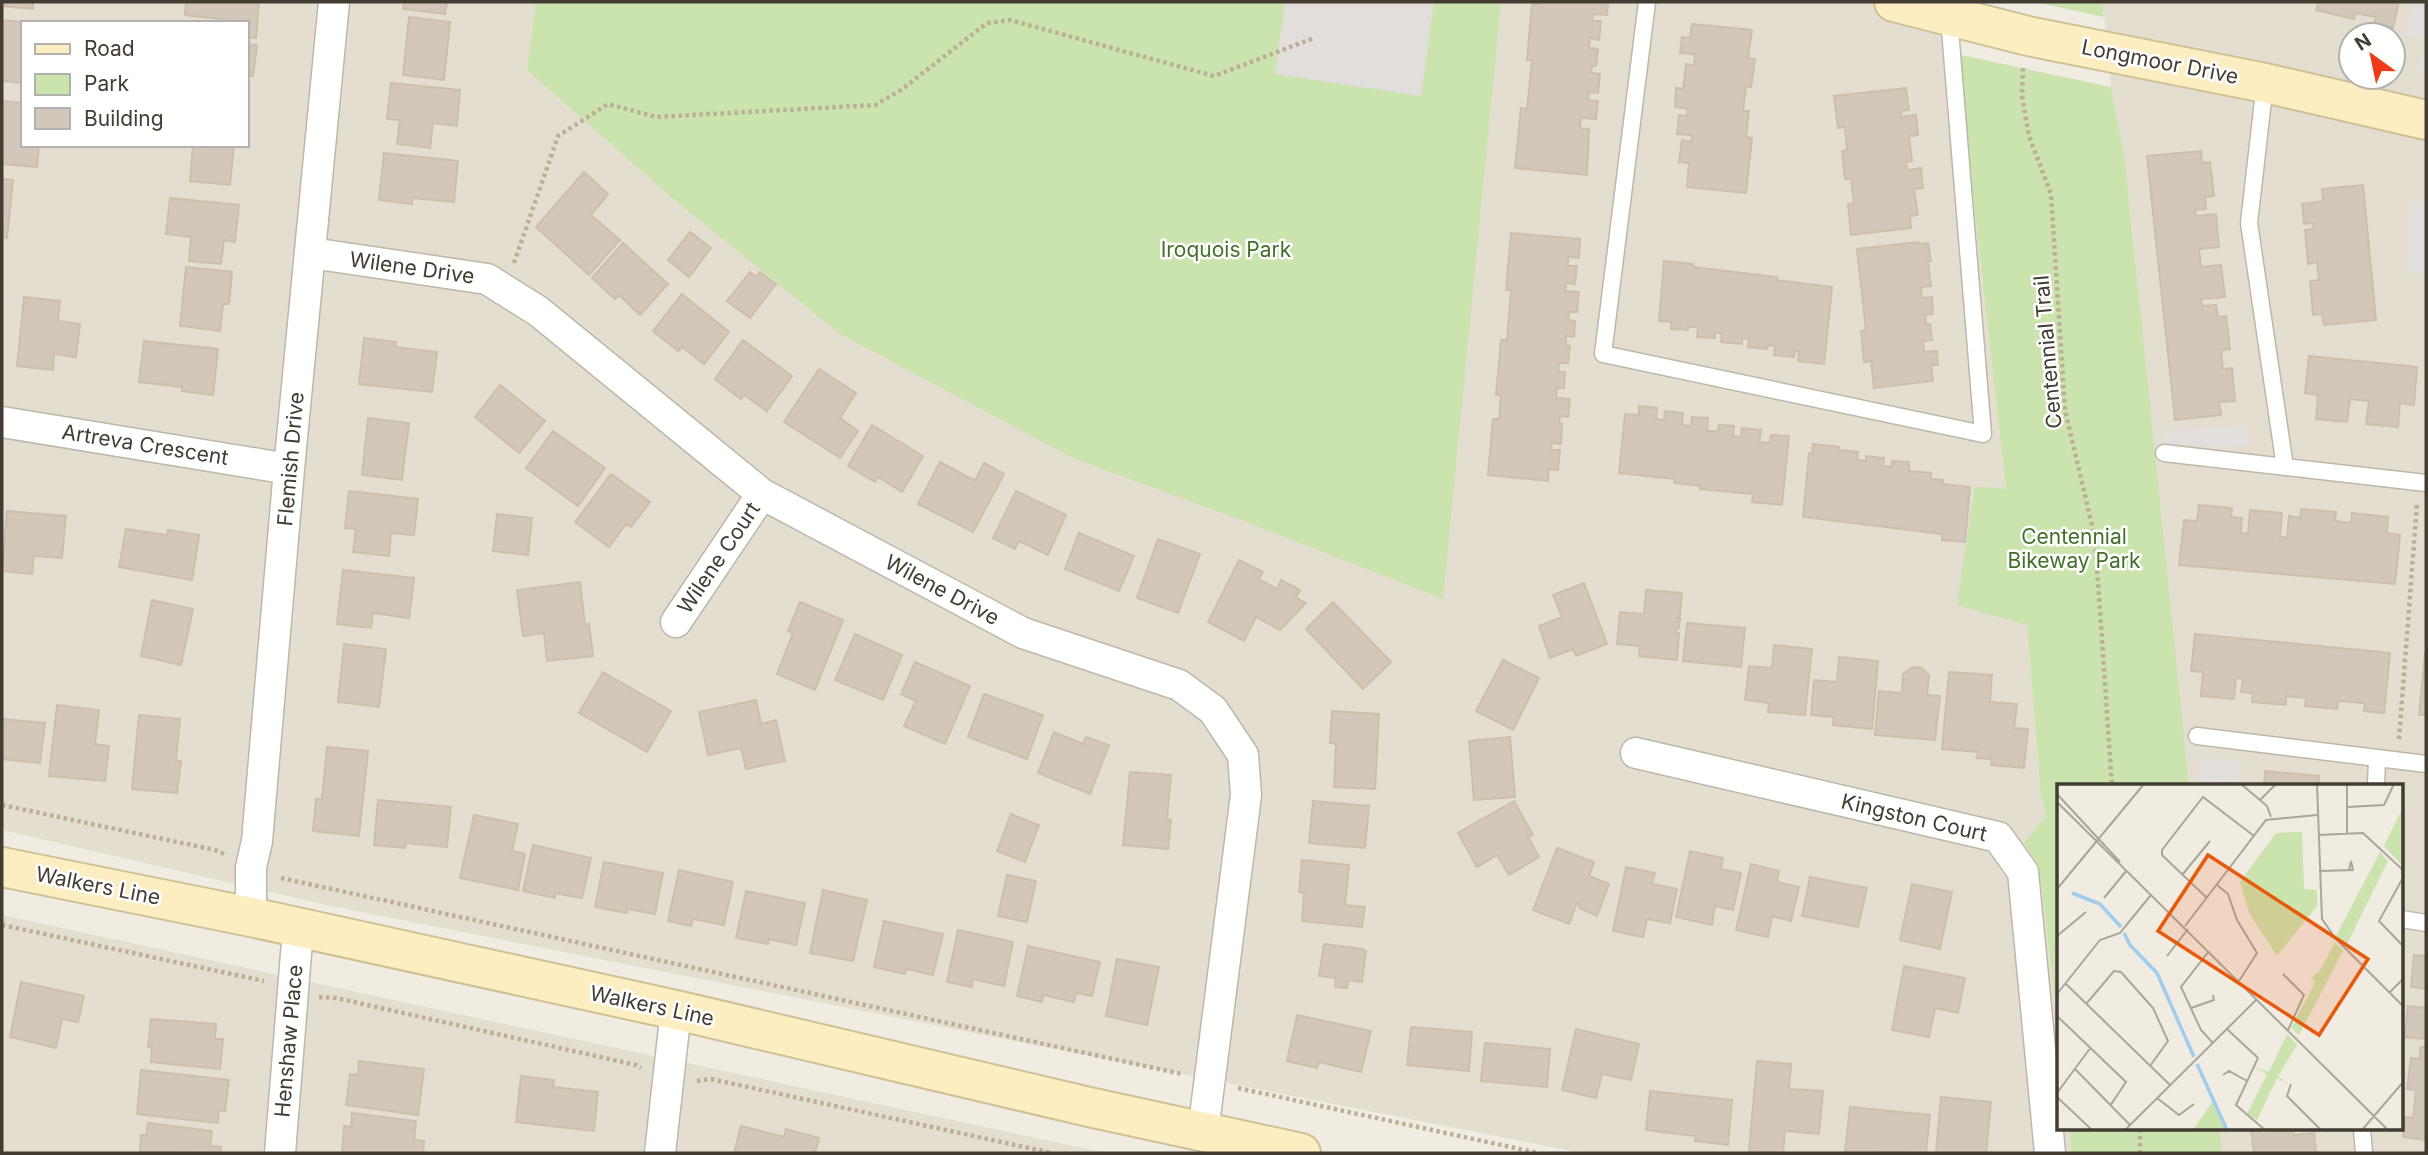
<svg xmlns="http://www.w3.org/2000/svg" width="2428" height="1155" font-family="Inter,sans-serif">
<rect width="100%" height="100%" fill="#f0ece2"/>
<path fill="#e4ded1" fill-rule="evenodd" d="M2 2H1937L1961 55 1958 63 2006 490 1975 486 2027 625 2041 795 2046 816 2024 843 2033 856 2042 887 2059 1038V1129H2069L2072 1153H1582L331 906 2 830ZM23 23H247V145H23Z
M2103 2H2426V1153H2213L2211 1129H2402V786H2181L2134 242 2125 160 2111 87ZM2351 35H2393V77H2351Z
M2 915 449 1012 1106 1153H2Z"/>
<path fill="#cbe3ac" d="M536 2H1501L1443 599 1249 523 1073 458 840 334 671 197 527 70Z
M2035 2H2103L2104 17Z
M1961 55 2111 87 2125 160 2189 786H2059V1038L2042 887 2033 856 2024 843 2046 816 2041 795 2027 625 1957 605 1975 486 2006 489 1958 63Z
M2069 1129H2220L2221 1153H2072Z"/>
<path fill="#e1dedb" d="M1285 2H1434L1421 96 1275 74Z
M2413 2H2426V72L2418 70 2425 40 2405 35Z
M2411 201 2426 202 2425 274 2405 272Z
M2248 425 2249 445 2164 451 2162 431Z
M2199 758 2241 760 2239 783 2198 781Z"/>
<path fill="#d1c8b9" stroke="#ccbfac" stroke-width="2" d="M2 2H33V9L2 6Z
M186 2H259L256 38 247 37V23H220L221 19 185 15Z
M404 2H447L445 14 403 9Z
M1538 2H1608L1607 15 1593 14 1592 21H1601L1599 40 1590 38 1589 48 1598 49 1596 66H1592L1591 73 1600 74 1598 93 1589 92 1588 100 1598 101 1596 119 1581 118 1580 128 1589 129 1587 175 1515 168 1521 108 1527 109 1532 60H1527L1532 3 1537 4Z
M2311 2H2399L2393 28 2374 24 2376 17 2355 13 2354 19 2316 10 2318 3Z
M409 17 450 22 444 80 403 75Z
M2 20 31 23H23V83L2 81Z
M1692 24 1752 30 1748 58 1755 59 1751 87 1746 86 1743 111H1749L1746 137 1752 138 1746 193 1687 187 1689 163 1679 162 1682 140 1691 142 1692 135 1677 134 1679 115 1687 116 1688 109 1675 107 1676 88 1683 89 1686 64 1694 65 1695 54 1680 53 1682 37 1690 38Z
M247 44 257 45 253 76H248L247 87Z
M391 83 460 90 457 126 433 123 430 148 397 144 400 120 387 119Z
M1906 88 1909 110 1901 111V117L1916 115 1918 135 1909 136 1912 161 1906 162 1907 170 1921 168 1923 188 1914 189 1918 215 1910 216 1911 228 1851 235 1848 204 1854 203 1851 179H1845L1842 151 1847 150 1845 127 1838 128 1834 96Z
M2 101 23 103V145H39L37 167 2 164Z
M193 145H234L230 185 190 181Z
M2201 151 2202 163 2210 162 2214 196 2205 197 2206 209 2195 210 2196 216 2216 214 2219 247 2199 249 2201 267 2221 265 2225 297 2201 299 2202 306 2216 305 2218 317 2226 316 2230 349 2221 350 2223 369 2232 368 2235 401 2219 402 2221 415 2175 420 2147 156Z
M384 153 458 161 454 202 412 198V204L379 200Z
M584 172 608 194 591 215 620 240 589 275 536 227Z
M2 179 13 180 7 238 2 237Z
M2363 185 2376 320 2324 325 2322 314 2313 315 2310 281 2319 280 2317 262 2308 264 2305 230 2314 229 2313 223 2304 224 2302 204 2323 201 2322 189Z
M170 198 239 205 235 242 224 240 221 264 189 261 191 237 166 234Z
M690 232 711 248 689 277 668 260Z
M1511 233 1580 239 1579 258 1568 257V266H1577L1575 284 1566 283 1565 291 1579 292 1577 312H1569L1568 320 1575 321 1574 337 1566 336V345L1570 346 1568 363H1559L1558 372H1565L1564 388H1557L1556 398 1570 399 1568 417 1560 416 1559 423 1562 424 1561 444 1552 443 1551 450H1560L1558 470 1549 469 1548 481 1488 475 1493 419H1499L1501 395H1496L1501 340H1507L1511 290H1506Z
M1918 242V244L1928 243 1931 261H1928L1931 286 1921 287 1922 298 1932 297 1933 314 1925 315 1926 324H1930L1932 340 1923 341 1924 352 1937 351 1938 365H1931L1933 381 1874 388 1871 361 1864 362 1861 331 1866 330 1857 249Z
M623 243 668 284 640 315 619 295 615 299 592 278Z
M1664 261 1693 264V267L1777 277 1776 280 1832 287 1824 364 1798 361 1799 351H1795L1794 357 1774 355 1775 346 1768 345 1767 349 1748 347 1749 339 1742 338V344L1721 342 1722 333H1715V338L1697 337 1698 327H1688V330L1671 329 1672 322 1659 321Z
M186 267 232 272 229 304H223L220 331 180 326Z
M750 272 756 277 760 272 776 284 750 318 727 301Z
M682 294 729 332 704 364 682 347 678 351 653 331Z
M24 297 60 301 58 321 80 324 76 357 54 354 53 370 17 366Z
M364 338 396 342 395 347 437 352 432 392 359 384Z
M743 340 792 376 767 411 744 395 741 399 715 379Z
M144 341 218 349 213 395 182 391V387L139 382Z
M2309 356 2417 367 2414 405 2400 403 2398 427 2366 424 2369 401 2350 399 2347 422 2316 419 2318 395 2305 393Z
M819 369 856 393 840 418 858 431 840 458 784 422Z
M500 385 545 421 519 453 475 417Z
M1639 406 1657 408 1656 419 1664 420 1665 411 1683 413 1682 425 1691 426 1692 417 1708 418 1707 431H1718L1719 425 1734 426 1733 436 1741 437 1742 428 1761 430 1759 442 1770 443 1771 435 1789 436 1782 505 1752 502 1753 494 1700 489 1701 486 1674 483 1675 479 1619 473 1625 414 1639 415Z
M368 418 409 423 402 480 362 475Z
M872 425 923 456 902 492 878 477 875 482 848 466Z
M553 431 605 468 578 506 526 468Z
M1813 444 1839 447V450L1858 452 1857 460 1866 461V456L1884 458 1883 466 1892 467V461L1909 462V471L1931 473V479L1943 480 1942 484 1970 487 1965 542 1942 540V534L1803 517 1809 453 1812 454Z
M940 462 975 481 984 463 1004 474 973 532 918 504Z
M611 474 650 502 631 527 626 524 609 547 575 522Z
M349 491 418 499 414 535 391 533 389 556 353 552 356 529 345 528Z
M1016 491 1066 515 1048 555 1019 541 1015 549 993 538Z
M2199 505 2232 508 2231 517 2242 518 2241 533 2248 534 2250 510 2282 513 2280 537 2287 538 2289 516 2300 518 2301 509 2336 512 2335 521 2351 523 2352 513 2388 517 2387 533 2400 535 2395 584 2179 565 2184 520 2197 521Z
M7 511 66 516 62 558 34 556 32 574 2 571Z
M497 514 532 518 528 555 493 551Z
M126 529 167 535 168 530 199 535 192 580 119 567Z
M1079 533 1134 556 1119 591 1065 569Z
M1158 539 1200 554 1178 613 1137 598Z
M1239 560 1263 572 1259 579 1277 589 1281 580 1300 590 1296 598 1306 603 1280 630 1256 617 1244 641 1208 622Z
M343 570 414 578 409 618 373 613 371 628 337 624Z
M580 582 585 625 589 624 593 656 547 661 544 633 523 636 517 590Z
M1584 583 1607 644 1576 656 1573 649 1550 658 1539 626 1562 617 1553 595Z
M1646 590 1682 593 1680 615 1677 618H1680L1679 628 1677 627 1676 633H1679L1677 660 1639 656 1640 646 1617 644 1620 612 1644 614Z
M152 600 193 609 181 665 141 656Z
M800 602 843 620 815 690 777 674 793 633 788 631Z
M1333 602 1391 662 1363 689 1306 629Z
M1687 623 1745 628 1741 667 1683 661Z
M855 634 902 655 883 700 835 680Z
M2195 634 2390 653 2384 713 2364 711 2365 703 2338 701 2337 709 2305 706 2306 698 2286 696V705L2252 702 2253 693 2241 692 2243 679 2236 678 2234 699 2201 696 2203 672 2191 671Z
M344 644 386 649 379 707 338 702Z
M1774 645 1812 649 1805 715 1768 712 1769 703 1745 700 1749 666 1772 668Z
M2425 653H2426V715H2419Z
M1839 657 1878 661 1872 729 1833 725 1834 717 1811 715 1814 680 1837 682Z
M1503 660 1539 678 1513 730 1476 711Z
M915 662 970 686 945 744 904 726 916 701 901 694Z
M1912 667 1922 668 1929 675 1927 695 1940 696 1935 740 1875 735 1879 691 1902 693 1903 674Z
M603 672 671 711 647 752 579 713Z
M1949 672 1992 675 1990 702 2017 704 2014 728 2028 729 2024 768 1991 765 1992 759 1977 758 1978 752 1942 749Z
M984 694 1043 715 1027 759 968 737Z
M756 700 761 724 776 720 785 761 746 769 741 748 708 755 699 712Z
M57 705 99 710 95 744 109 746 105 781 49 776Z
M1332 711 1379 714 1375 789 1334 787 1336 744 1330 743Z
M139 715 180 719 176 761H181L177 793 132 789Z
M2 719 45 723 40 763 2 759Z
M1054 732 1083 744 1086 737 1109 745 1090 794 1038 773Z
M1510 737 1515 797 1474 800 1469 741Z
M327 747 368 751 359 836 313 831 316 799H322Z
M2265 771 2319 776 2318 786H2264Z
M1130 772 1171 775 1167 819 1171 820 1168 849 1123 845Z
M378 800 451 807 447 847 406 843 405 848 374 845Z
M1313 801 1369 806 1365 848 1309 843Z
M1514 801 1533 835 1528 837 1539 857 1509 875 1497 855 1477 867 1458 833Z
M1011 814 1039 825 1025 862 997 851Z
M474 815 518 824 512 851 525 854 518 890 460 878Z
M533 845 591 858 582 898 555 893V898L523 891Z
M1557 848 1594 862 1589 876 1609 884 1597 916 1579 908 1580 904 1577 903 1569 924 1533 910Z
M1690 851 1723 858 1721 869 1741 873 1733 910 1715 906 1712 925 1676 917Z
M1302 860 1349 865 1345 905 1365 907 1362 927 1302 921 1304 893 1299 892Z
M604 862 663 873 655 914 627 909V913L595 907Z
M1751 864 1779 871 1777 882 1799 887 1791 921 1772 916 1768 937 1736 930Z
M1626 867 1655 873 1652 884 1677 889 1670 923 1647 919 1643 937 1613 931Z
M679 870 733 882 724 925 693 919 691 926 668 921Z
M1007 875 1036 881 1027 922 998 916Z
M1810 877 1867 888 1858 927 1802 916Z
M1912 884 1952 892 1940 949 1900 940Z
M823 890 867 900 853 961 810 953Z
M746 891 805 903 796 945 769 939 768 944 736 938Z
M884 921 943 934 933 975 906 969 905 974 874 967Z
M958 930 1013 942 1004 986 973 979 972 987 947 982Z
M1324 944 1363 949 1366 951 1362 982 1348 980 1347 988 1335 987 1336 978 1319 976Z
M1028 946 1100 962 1092 996 1076 993 1074 1002 1043 995 1042 1002 1017 996Z
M2414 955 2426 956V989L2411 987Z
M1117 959 1159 967 1147 1025 1106 1016Z
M1904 966 1965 978 1958 1013 1935 1008 1929 1037 1892 1030Z
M21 982 84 996 78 1022 62 1019 56 1048 10 1037Z
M2408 1006 2426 1008V1140L2403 1137 2405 1117 2413 1118 2416 1090 2407 1089 2411 1058 2419 1059 2421 1047H2425L2426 1039 2405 1037Z
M1297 1015 1371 1031 1361 1072 1319 1062 1317 1068 1287 1061Z
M151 1019 216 1024 215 1039H223L220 1069 151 1062 152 1047H148Z
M1411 1027 1472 1032 1469 1071 1407 1065Z
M1576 1029 1639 1044 1631 1080 1602 1074 1596 1098 1562 1090Z
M1485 1043 1550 1049 1547 1087 1481 1081Z
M359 1061 424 1069 418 1115 346 1105 350 1074 358 1075Z
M1757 1061 1791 1064 1789 1089 1823 1091 1819 1134 1785 1131 1783 1153 1749 1151Z
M141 1070 229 1080 225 1111 219 1110 218 1123 137 1114Z
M521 1076 554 1080 553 1087 598 1092 594 1131 516 1122Z
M1650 1091 1732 1100 1728 1145 1695 1141 1696 1136 1646 1130Z
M1941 1097 1991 1102 1986 1153H1936Z
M1850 1107 1930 1115 1926 1153 1845 1151Z
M352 1113 416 1121 414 1140 424 1141 423 1153H342L344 1126 351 1127Z
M148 1123 212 1131 210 1146 221 1147 220 1153 140 1152 141 1135H146Z
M741 1126 784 1137 786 1129 819 1138 815 1153H734Z
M2251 1129H2293L2294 1135 2314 1133 2316 1153H2254Z"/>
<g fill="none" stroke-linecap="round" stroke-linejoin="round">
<g stroke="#beb7a9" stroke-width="19">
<path id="lane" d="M1647 2 1603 354 1983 434 1949 17
M2265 83 2249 223 2285 467
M2164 453 2426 483
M2197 736 2426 764
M2376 786 2377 759
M2402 919 2426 923
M2362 1129 2364 1153"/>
</g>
<g stroke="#beb7a9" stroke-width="33">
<path id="street" d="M311 253 487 279 538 311 762 494 1023 633 1179 685 1213 710 1243 755 1246 795 1203 1132
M2 422 289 469
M676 622 762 494
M1636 753 1998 837 2023 872 2050 1153
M251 917V867L257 841 289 469 334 2
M280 1153 298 929
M660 1153 676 1010"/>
</g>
<g stroke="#cfc094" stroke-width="42">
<path id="secondary" d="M1894 2 2028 36 2265 83 2426 120
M2 867 251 917 676 1010 1089 1107 1301 1153"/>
</g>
<path stroke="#bcaf98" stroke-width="4.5" stroke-dasharray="3.5 3.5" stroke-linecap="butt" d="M2023 68 2022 96 2029 136 2051 194 2065 410 2095 538 2112 786
M514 263 558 136 608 104 656 117 875 105 901 90 987 23 1010 20 1214 76 1314 38
M2399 739 2417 504
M2 805 215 850 224 854
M281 878 1182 1074
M2 925 264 981
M319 997 336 998 636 1065 641 1068
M697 1081 711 1079 1052 1153
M1238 1088 1538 1153
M2140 1129V1153"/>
<use href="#lane" stroke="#fff" stroke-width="16"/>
<use href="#street" stroke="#fff" stroke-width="30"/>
<use href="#secondary" stroke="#fceec1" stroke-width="38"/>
</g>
<g text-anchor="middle" stroke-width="5" stroke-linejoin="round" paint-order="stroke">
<g font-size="21" fill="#423c33" stroke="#fff">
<text transform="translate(2160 62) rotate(11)" y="7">Longmoor Drive</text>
<text transform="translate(412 268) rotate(8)" y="7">Wilene Drive</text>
<text transform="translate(2048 352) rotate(-95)" y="7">Centennial Trail</text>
<text transform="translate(145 445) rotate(9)" y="7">Artreva Crescent</text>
<text transform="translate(291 459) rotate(-85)" y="7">Flemish Drive</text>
<text transform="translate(719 558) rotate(-56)" y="7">Wilene Court</text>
<text transform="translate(942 590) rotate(28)" y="7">Wilene Drive</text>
<text transform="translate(1914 818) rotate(13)" y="7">Kingston Court</text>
<text transform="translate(98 886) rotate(11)" y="7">Walkers Line</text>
<text transform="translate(652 1006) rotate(12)" y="7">Walkers Line</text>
<text transform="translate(289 1041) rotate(-85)" y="7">Henshaw Place</text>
</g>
<g font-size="21" fill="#44702a" stroke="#fff">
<text x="1226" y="257">Iroquois Park</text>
<text x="2074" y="544">Centennial<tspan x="2074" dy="24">Bikeway Park</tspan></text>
</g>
</g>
<g transform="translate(2057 784)">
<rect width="346" height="346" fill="#f0ece2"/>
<path d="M346 23V82L327 62ZM245 48 247 105 260 106V122L220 172 192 129 183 98 219 49ZM323 68 331 77 289 162 279 152ZM278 158 286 167 242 251 234 244 258 199 254 194 262 188ZM230 250 240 261 221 292 230 299 220 294 200 336 190 330 210 290 198 284 212 288ZM156 317 169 346H136L142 337Z" fill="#cbe3ac"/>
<path fill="none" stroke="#a0cdec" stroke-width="3.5" d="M15 109 43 120 64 143M67 149 73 161 100 189 137 273M140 280 170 346"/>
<path fill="none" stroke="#aaa69c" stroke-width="2" d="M184 0 210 22 214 33M260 0 265 135 279 155 347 223M290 0V49M0 10 63 78M203 16 219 0M0 18 331 346M290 23 327 21 337 0M261 51 306 49 347 87M262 87 296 86 294 77 292 86M125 91 153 57M347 92 322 137 347 163M160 101 171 110 180 136 200 169 182 197M0 105 87 0M47 114 70 86M150 114 105 71V66L146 13 197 52M128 142 209 36 260 31M0 152 29 128M152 167 124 203 144 246 156 259M110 172 131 145M226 190 247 211 231 246M9 200 113 301M332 209 347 194M0 210 43 156 63 149 94 111M29 220 57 187 64 188 96 224 111 257 93 282M134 224 157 216 156 211M0 232 69 298 53 322M170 245 201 274 179 321 208 346M18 285 73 341M166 291 172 287 190 297M234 300 230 312 264 346M0 309 34 263M0 313 35 346M100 314 122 331 137 320M68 346 200 215M305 346 347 297"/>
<path fill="#e8590c" fill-opacity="0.15" stroke="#e8590c" stroke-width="3.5" d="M151 71 311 175 262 251 101 147Z"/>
<rect width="346" height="346" fill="none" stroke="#423c33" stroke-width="3.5"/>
</g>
<rect width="2428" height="1155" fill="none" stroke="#423c33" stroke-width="7"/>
<rect x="21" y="21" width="228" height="126" fill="#ffffff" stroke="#b3b1ad" stroke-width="2"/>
<rect x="35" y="44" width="35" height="10" fill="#fceec1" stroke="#b3b1ad" stroke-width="2"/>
<text x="84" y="56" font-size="21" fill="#423c33">Road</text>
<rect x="35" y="74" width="35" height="21" fill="#cbe3ac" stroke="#b3b1ad" stroke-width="2"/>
<text x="84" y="91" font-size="21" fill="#423c33">Park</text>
<rect x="35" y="108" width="35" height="21" fill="#d1c8b9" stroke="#b3b1ad" stroke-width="2"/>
<text x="84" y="126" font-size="21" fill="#423c33">Building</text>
<g transform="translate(2372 56) rotate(327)"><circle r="33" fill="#ffffff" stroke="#b3b1ad" stroke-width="2"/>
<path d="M0-5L12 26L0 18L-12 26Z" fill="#f03b1a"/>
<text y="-10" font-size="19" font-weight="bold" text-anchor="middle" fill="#423c33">N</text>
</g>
</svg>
